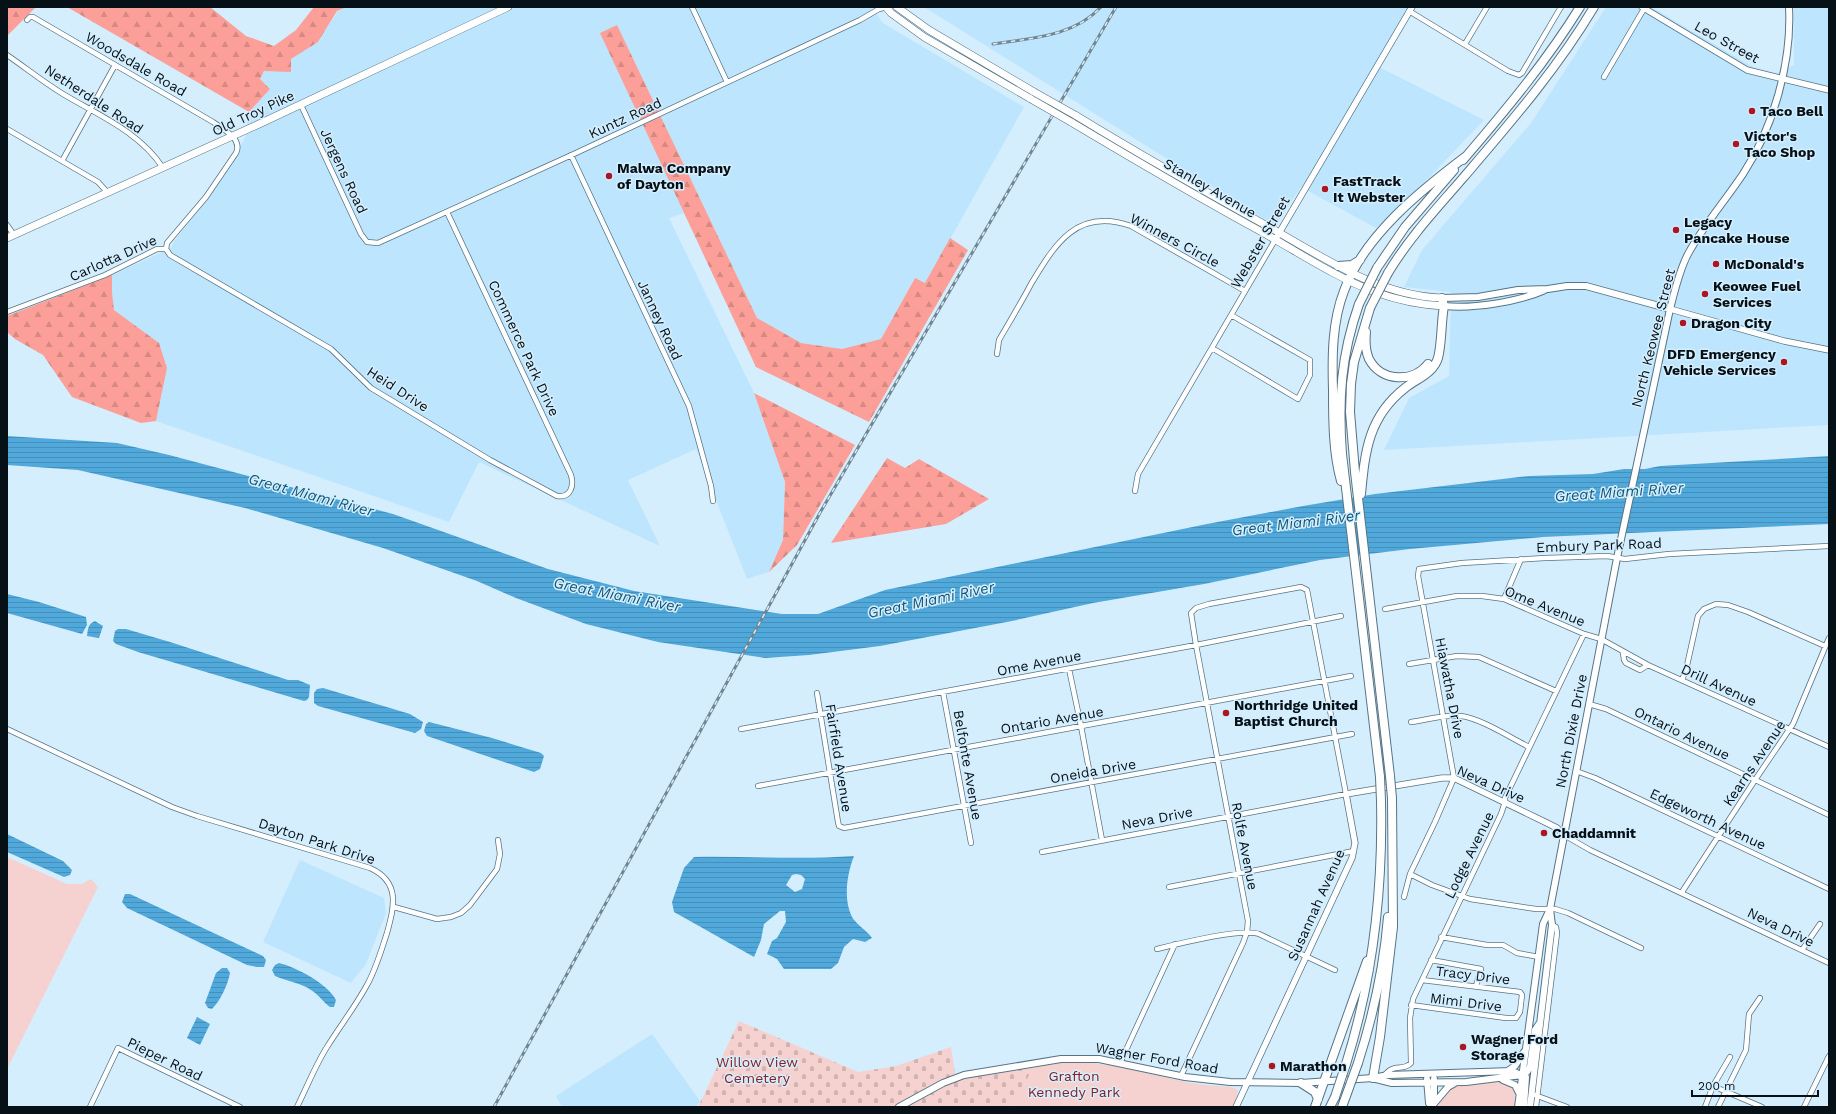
<svg xmlns="http://www.w3.org/2000/svg" width="1836" height="1114" font-family="'Work Sans',sans-serif">
<defs>
<pattern id="forest-firs" width="22" height="20" patternUnits="userSpaceOnUse"><rect width="22" height="20" fill="#fb9f98"/><path d="M5 1l3.5 6h-7zM16 11l3.5 6h-7z" fill="#d68882"/></pattern>
<pattern id="cemetery-stones" width="16" height="16" patternUnits="userSpaceOnUse"><rect width="16" height="16" fill="#f5d2cf"/><path d="M2 7V4a2 2 0 0 1 4 0v3zM10 15v-3a2 2 0 0 1 4 0v3z" fill="#d1b3b1"/></pattern>
<pattern id="water-rules" width="6" height="5" patternUnits="userSpaceOnUse"><rect width="6" height="5" fill="#50a9da"/><path d="M0 2.5h6" fill="none" stroke="#4490ba"/></pattern>
</defs>
<rect width="100%" height="100%" fill="#d4eefe"/>
<path fill="#bde5fe" d="M347 7H871L883 23 1024 107 925 284 914 279 881 339 842 349 801 343 757 318 617 25 601 33 684 213 669 218 754 393 785 482 783 540 769 572 747 579 696 449 628 480 660 546 479 462 449 522 156 421 167 368 159 343 114 310 112 292V275L171 248 174 241 209 198 245 138 249 112 270 89 260 79 264 70 291 59 318 42 338 11Z
M924 7H1409L1377 66 1484 120 1404 204 1376 228 1301 187 1275 226Z
M1606 7H1651L1753 67 1777 73 1794 65V7H1829V425L1384 450 1409 398 1449 376 1451 292 1404 287 1422 250 1531 123Z
M300 860 384 898 386 913 366 964 351 983 263 942Z
M652 1034 700 1101 696 1107H562L556 1096Z"/>
<path fill="#f5d2cf" d="M7 857 67 884H82L91 879 98 887 7 1069Z
M1061 1062C1106 1060 1147 1074 1191 1083 1204 1085 1218 1086 1231 1087L1235 1088 1238 1091 1234 1107H1014L1029 1075 1028 1066Z
M1497 1082 1508 1083 1515 1089V1107H1435L1451 1087 1456 1084Z"/>
<path fill="url(#forest-firs)" d="M7 7H36L7 36Z
M67 7H210L246 36 274 46 296 30 314 7H347L337 11 318 42 291 59V72L264 71 260 79 270 89 249 112Z
M617 25 757 318 801 343 842 349 881 339 915 278 925 283 950 238 968 250 869 422 756 367 600 33Z
M112 275V292L114 310 159 343 167 368 156 421 141 423 72 397 43 355 15 339 7 332V316Z
M754 393 855 445 797 545 769 572 783 540 785 482Z
M887 458 905 468 919 459 989 499 946 524 831 543Z"/>
<path fill="url(#cemetery-stones)" d="M739 1021 858 1072 896 1066 951 1047 956 1080 1028 1066 1029 1075 1014 1107H698Z"/>
<path fill="url(#water-rules)" fill-rule="evenodd" d="M7 436 117 443 169 455 393 514 548 569 634 591 782 614H818L885 590 1207 524 1303 506 1375 494 1529 476 1593 474 1624 469H1645L1660 466 1829 456V524L1543 537 1410 549 1320 560 1204 584 1093 603 1012 621 880 646 809 655 765 658 658 642 586 624 516 598 477 581 383 548 245 508 78 470 7 465Z
M7 594 39 602 86 617 87 625 82 634 7 613Z
M95 621 103 626 99 638 87 636C88 628 88 624 95 621Z
M118 629H126L170 642 288 680H298L310 685 309 697 307 700 304 701 138 652 116 644 113 641 115 631Z
M323 688 410 714 423 722 421 729 415 733 318 706 314 703V693L317 689Z
M429 722 492 738 541 753 544 756 540 769 534 772 427 736 424 731 426 724Z
M7 834 63 861 72 870 70 875 64 877 7 852Z
M854 856C847 874 843 899 852 917 855 923 867 931 872 938L865 942 853 939 844 947 838 963 831 969H784L777 959 767 954 772 941 777 938 786 922 785 911H780L764 924 761 940 754 957 674 912 672 902 684 868 694 857C748 856 801 860 854 856ZM796 874 801 875 805 879 802 889 795 892 786 885 792 875Z
M125 894H130L263 956 266 960 264 967H257L247 965 127 908 122 902Z
M279 963C296 967 328 984 336 1000L334 1007H330C323 1002 319 995 311 990 301 983 286 981 275 976L272 970 275 965Z
M222 968H227L230 973C228 984 221 1000 212 1009L208 1008 205 1003 216 973Z
M197 1017 210 1024 200 1045 187 1038Z"/>
<g fill="none" stroke-linecap="round" stroke-linejoin="round">
<g stroke="#577486" stroke-width="6">
<path id="minor" d="M692 7 727 82
M1409 11 1508 71 1519 75 1522 73 1561 7
M27 20 30 17H33L213 122C223 129 243 139 236 153L206 197 167 243 166 249
M1465 44 1487 7
M7 55C26 68 43 82 63 94 98 115 140 132 163 168
M1604 77 1645 7
M301 105 361 234 367 242 378 243 576 153 860 20 879 9 887 7
M7 129 98 182 108 193
M571 155 689 406 711 486 713 501
M62 161 115 65
M7 225 14 235
M166 249 170 255 331 349 371 388 490 460 557 496C571 498 574 486 571 475L447 212
M7 312 105 275 157 249H166
M1212 348 1298 399 1310 375V360L1231 315
M997 354 999 340C1010 321 1021 303 1031 284 1055 244 1077 207 1131 226L1245 291
M1135 491 1138 474 1275 240
M1504 599 1521 559
M1385 609 1457 596H1482L1504 599 1584 634 1601 639 1648 665 1829 747
M1623 653 1624 660 1626 663 1640 670 1648 665
M1409 664 1457 656 1479 657 1556 691
M1069 669 1081 726 1102 840
M1682 680 1686 670 1698 616 1704 609 1716 604 1728 605 1748 612 1825 646
M943 692 971 843
M817 693 838 822 839 826 844 828 1352 734
M1589 704 1606 709 1829 815
M1411 722C1427 720 1444 714 1461 716 1480 718 1511 738 1529 747
M7 729 172 807 197 816 370 868C401 882 394 907 387 933 381 951 376 969 367 985 355 1007 340 1026 327 1047 315 1066 307 1087 297 1107
M741 729 1196 645 1341 616
M1576 771 1595 778 1829 889
M758 786 1351 676
M1564 835 1590 850 1829 963
M1042 852C1144 832 1245 814 1346 794L1307 590 1301 587 1209 604 1196 608 1191 613 1196 645 1248 921 1247 932 1243 943 1181 1076
M1410 874 1432 885 1470 899 1536 909H1555L1568 913 1641 948
M1169 887 1354 851
M1682 892 1755 780 1793 724 1829 638
M1404 897 1410 874 1435 822 1454 778 1418 576 1419 569 1462 563 1545 558 1607 556 1625 559 1669 554 1829 546
M394 907 437 919 451 917 461 913 470 905 497 869 500 854 498 840
M1441 937 1487 945H1503L1517 953 1539 957
M1157 949C1177 944 1243 928 1259 934L1335 970
M1802 950 1820 924
M1431 960 1481 969 1476 986
M1411 1005 1506 1018H1516L1520 1012 1522 995 1520 992 1422 980
M1120 1063 1175 944
M1384 1076C1394 1062 1403 1072 1411 1063L1410 1018 1413 999 1501 814 1505 802V798L1584 634
M1713 1086 1762 1107
M1535 1095 1567 1107
M90 1107 118 1048 240 1107
M1536 1107 1557 933 1556 927 1552 925
M1705 1107 1713 1086 1730 1057
M1718 1107 1746 1050 1749 1014 1760 998
M1804 1107 1829 1056"/>
</g>
<g stroke="#577486" stroke-width="7">
<path id="tertiary" d="M1642 7 1747 70 1829 90
M1275 240 1412 7
M1670 309 1784 341 1829 350
M1236 1107 1352 858 1355 843 1346 794 1442 778H1454L1545 822 1557 828 1564 835"/>
</g>
<g stroke="#577486" stroke-width="8">
<path id="secondary" d="M1442 298 1478 297 1518 290 1548 289 1567 286H1586L1670 309
M1444 306C1473 309 1518 302 1545 290
M1506 1072 1515 1066 1524 1052
M1376 1079 1392 1083 1466 1082 1522 1075 1527 1072 1530 1067 1535 1030 1539 1024
M1427 1079 1429 1103
M1503 1080 1515 1085 1519 1093
M1430 1106 1434 1094V1079
M899 1107 943 1083 964 1075 1061 1059H1099L1185 1077 1230 1082 1301 1083 1373 1078 1388 1075 1512 1071 1526 1077 1524 1107
M1431 1107 1448 1087 1455 1083
M1518 1107 1543 924 1550 909
M1530 1107 1552 925 1550 909 1617 558 1670 309C1675 290 1679 271 1688 254 1703 226 1725 201 1743 174 1773 128 1792 63 1789 7"/>
</g>
<g stroke="#577486" stroke-width="8">
<path id="primary" d="M886 7 891 13 924 37 1031 99
M897 7 929 30 1034 92
M1075 115C1139 154 1204 191 1269 227 1323 257 1378 296 1442 298
M1071 122C1133 159 1196 196 1260 231 1298 252 1335 277 1375 292 1397 300 1421 305 1444 306
M7 238 257 125 508 7"/>
</g>
<g stroke="#577486" stroke-width="10">
<path id="motorway" d="M1463 160C1505 111 1546 62 1580 7
M1338 266 1352 265 1360 260
M1377 268 1405 227 1454 170
M1388 273C1409 238 1437 208 1463 178 1510 123 1557 69 1594 7
M1359 304C1341 355 1338 400 1342 454L1380 777
M1370 308 1354 362 1351 384 1350 412 1355 472 1390 776
M1366 332C1365 342 1365 350 1369 359 1381 382 1413 383 1428 364
M1341 481C1333 452 1333 420 1333 390 1332 357 1332 322 1344 291 1364 236 1420 191 1465 157
M1361 494C1365 452 1368 417 1405 388 1416 379 1433 374 1438 358 1442 343 1441 322 1444 306L1442 298
M1358 1063C1373 1016 1384 967 1388 917
M1346 1064C1373 978 1383 891 1381 801
M1373 1078 1380 1037 1393 927 1392 798
M1301 1083 1315 1092 1318 1099
M1315 1107 1367 961
M1330 1107 1335 1097
M1342 1107 1346 1096"/>
</g>
<use href="#minor" stroke="#fff" stroke-width="4.5"/>
<use href="#tertiary" stroke="#fff" stroke-width="5.5"/>
<use href="#secondary" stroke="#fff" stroke-width="6"/>
<use href="#primary" stroke="#fff" stroke-width="7"/>
<use href="#motorway" stroke="#fff" stroke-width="8"/>
<g stroke="#728590" stroke-width="3">
<path id="rail" d="M993 44C1031 38 1073 37 1101 7
M494 1107 821 511 1116 7"/>
</g>
<use href="#rail" stroke="#d4eefe" stroke-width="1.5" stroke-dasharray="4.5" stroke-linecap="butt"/>
<g stroke="#577486" stroke-width="8" stroke-linecap="butt">
<path id="primary-bridge" d="M1034 92 1075 115
M1031 99 1071 122"/>
</g>
<g stroke="#577486" stroke-width="10" stroke-linecap="butt">
<path id="motorway-bridge" d="M1359 304 1377 268
M1370 308 1388 273
M1390 776 1392 798
M1380 777 1381 801
M1346 1096 1358 1063
M1335 1097 1346 1064"/>
</g>
<use href="#primary-bridge" stroke="#fff" stroke-width="7"/>
<use href="#motorway-bridge" stroke="#fff" stroke-width="8"/>
</g>
<g fill="#aa1621" stroke="#d4eefe" stroke-width="1.5">
<circle cx="1752" cy="111" r="4"/>
<circle cx="1736" cy="144" r="4"/>
<circle cx="609" cy="176" r="4"/>
<circle cx="1325" cy="189" r="4"/>
<circle cx="1676" cy="230" r="4"/>
<circle cx="1716" cy="264" r="4"/>
<circle cx="1705" cy="294" r="4"/>
<circle cx="1683" cy="323" r="4"/>
<circle cx="1784" cy="362" r="4"/>
<circle cx="1226" cy="713" r="4"/>
<circle cx="1544" cy="833" r="4"/>
<circle cx="1463" cy="1047" r="4"/>
<circle cx="1272" cy="1066" r="4"/>
</g>
<g text-anchor="middle" stroke-width="3" stroke-linejoin="round" paint-order="stroke">
<g font-size="14" fill="#051017" stroke="#d4eefe">
<text transform="translate(1727 42) rotate(29)" y="5">Leo Street</text>
<text transform="translate(136 64) rotate(30)" y="5">Woodsdale Road</text>
<text transform="translate(94 99) rotate(33)" y="5">Netherdale Road</text>
<text transform="translate(253 113) rotate(-25)" y="5">Old Troy Pike</text>
<text transform="translate(625 118) rotate(-25)" y="5">Kuntz Road</text>
<text transform="translate(344 171) rotate(65)" y="5">Jergens Road</text>
<text transform="translate(1210 188) rotate(30)" y="5">Stanley Avenue</text>
<text transform="translate(1175 240) rotate(28)" y="5">Winners Circle</text>
<text transform="translate(1260 242) rotate(-60)" y="5">Webster Street</text>
<text transform="translate(113 258) rotate(-24)" y="5">Carlotta Drive</text>
<text transform="translate(660 320) rotate(65)" y="5">Janney Road</text>
<text transform="translate(1653 338) rotate(-76)" y="5">North Keowee Street</text>
<text transform="translate(524 348) rotate(65)" y="5">Commerce Park Drive</text>
<text transform="translate(398 389) rotate(33)" y="5">Heid Drive</text>
<text transform="translate(1599 545) rotate(-2)" y="5">Embury Park Road</text>
<text transform="translate(1545 606) rotate(22)" y="5">Ome Avenue</text>
<text transform="translate(1039 663) rotate(-11)" y="5">Ome Avenue</text>
<text transform="translate(1719 685) rotate(25)" y="5">Drill Avenue</text>
<text transform="translate(1450 688) rotate(79)" y="5">Hiawatha Drive</text>
<text transform="translate(1052 720) rotate(-10)" y="5">Ontario Avenue</text>
<text transform="translate(1571 731) rotate(-79)" y="5">North Dixie Drive</text>
<text transform="translate(1682 733) rotate(26)" y="5">Ontario Avenue</text>
<text transform="translate(839 758) rotate(81)" y="5">Fairfield Avenue</text>
<text transform="translate(1754 763) rotate(-56)" y="5">Kearns Avenue</text>
<text transform="translate(968 765) rotate(80)" y="5">Belfonte Avenue</text>
<text transform="translate(1093 771) rotate(-10)" y="5">Oneida Drive</text>
<text transform="translate(1491 784) rotate(24)" y="5">Neva Drive</text>
<text transform="translate(1157 818) rotate(-11)" y="5">Neva Drive</text>
<text transform="translate(1708 819) rotate(25)" y="5">Edgeworth Avenue</text>
<text transform="translate(317 841) rotate(18)" y="5">Dayton Park Drive</text>
<text transform="translate(1245 846) rotate(79)" y="5">Rolfe Avenue</text>
<text transform="translate(1469 855) rotate(-64)" y="5">Lodge Avenue</text>
<text transform="translate(1316 905) rotate(-66)" y="5">Susannah Avenue</text>
<text transform="translate(1781 927) rotate(26)" y="5">Neva Drive</text>
<text transform="translate(1473 975) rotate(7)" y="5">Tracy Drive</text>
<text transform="translate(1466 1002) rotate(7)" y="5">Mimi Drive</text>
<text transform="translate(1157 1058) rotate(10)" y="5">Wagner Ford Road</text>
<text transform="translate(165 1059) rotate(26)" y="5">Pieper Road</text>
</g>
<g font-size="14" font-weight="bold" fill="#051017" stroke="#d4eefe" text-anchor="start">
<text x="1760" y="116">Taco Bell</text>
<text x="1744" y="141">Victor's<tspan x="1744" dy="16">Taco Shop</tspan></text>
<text x="617" y="173">Malwa Company<tspan x="617" dy="16">of Dayton</tspan></text>
<text x="1333" y="186">FastTrack<tspan x="1333" dy="16">It Webster</tspan></text>
<text x="1684" y="227">Legacy<tspan x="1684" dy="16">Pancake House</tspan></text>
<text x="1724" y="269">McDonald's</text>
<text x="1713" y="291">Keowee Fuel<tspan x="1713" dy="16">Services</tspan></text>
<text x="1691" y="328">Dragon City</text>
<text x="1776" y="359" text-anchor="end">DFD Emergency<tspan x="1776" dy="16">Vehicle Services</tspan></text>
<text x="1234" y="710">Northridge United<tspan x="1234" dy="16">Baptist Church</tspan></text>
<text x="1552" y="838">Chaddamnit</text>
<text x="1471" y="1044">Wagner Ford<tspan x="1471" dy="16">Storage</tspan></text>
<text x="1280" y="1071">Marathon</text>
</g>
<g font-size="14" fill="#891f21" stroke="#d4eefe">
<text x="757" y="1067">Willow View<tspan x="757" dy="16">Cemetery</tspan></text>
<text x="1074" y="1081">Grafton<tspan x="1074" dy="16">Kennedy Park</tspan></text>
</g>
<g font-size="15" font-style="italic" fill="#105677" stroke="#d4eefe">
<text transform="translate(1619 492) rotate(-4)" y="5">Great Miami River</text>
<text transform="translate(311 495) rotate(15)" y="5">Great Miami River</text>
<text transform="translate(1296 523) rotate(-7)" y="5">Great Miami River</text>
<text transform="translate(617 595) rotate(11)" y="5">Great Miami River</text>
<text transform="translate(931 600) rotate(-12)" y="5">Great Miami River</text>
</g>
</g>
<rect width="1836" height="1114" fill="none" stroke="#051017" stroke-width="16"/>
<path d="M1692 1090v6h126v-6" fill="none" stroke="#051017" stroke-width="2"/>
<text x="1698" y="1090" font-size="12" fill="#051017" stroke="#d4eefe" stroke-width="3" paint-order="stroke">200 m</text>
</svg>
